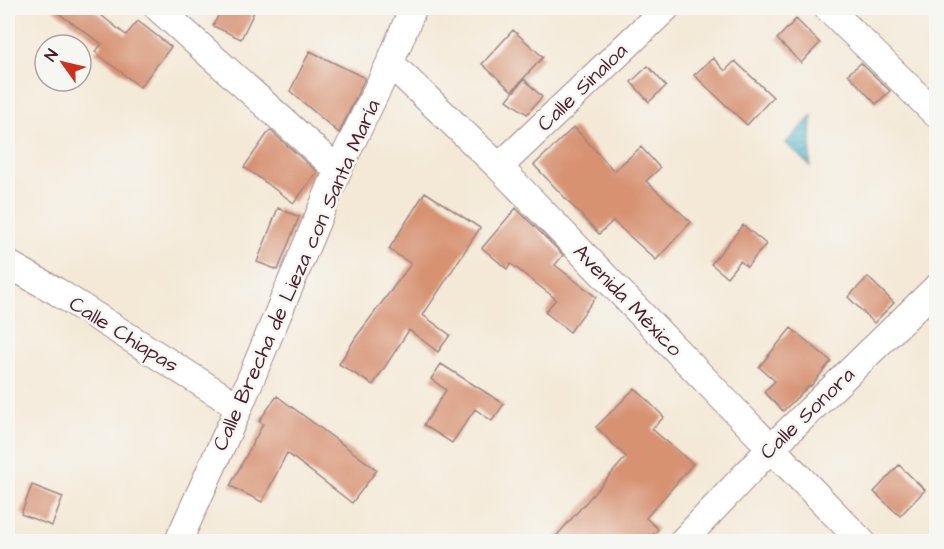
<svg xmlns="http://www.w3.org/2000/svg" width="944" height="549" font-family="'Architects Daughter',sans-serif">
<defs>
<pattern id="water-rules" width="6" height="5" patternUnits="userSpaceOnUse" patternTransform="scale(1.5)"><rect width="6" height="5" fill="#4cb5ca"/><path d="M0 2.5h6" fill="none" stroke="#4193a4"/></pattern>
</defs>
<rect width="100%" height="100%" fill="#f6f6f2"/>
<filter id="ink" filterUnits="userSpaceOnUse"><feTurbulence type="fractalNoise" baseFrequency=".0167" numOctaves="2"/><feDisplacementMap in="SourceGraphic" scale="12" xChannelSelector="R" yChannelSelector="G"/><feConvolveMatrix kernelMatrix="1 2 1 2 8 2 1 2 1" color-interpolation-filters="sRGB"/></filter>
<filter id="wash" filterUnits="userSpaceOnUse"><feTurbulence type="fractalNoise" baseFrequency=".008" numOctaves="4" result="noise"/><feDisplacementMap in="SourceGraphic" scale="24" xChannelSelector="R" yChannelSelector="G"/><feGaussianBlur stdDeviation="1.35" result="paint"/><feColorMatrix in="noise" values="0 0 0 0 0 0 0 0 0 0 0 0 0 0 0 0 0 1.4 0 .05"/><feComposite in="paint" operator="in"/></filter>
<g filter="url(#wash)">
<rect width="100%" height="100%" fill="#f4e9d7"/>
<path fill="url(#water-rules)" stroke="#4b6a7a" stroke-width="1.5" d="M812 116 810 166 786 143Z"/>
<g id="blocks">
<path fill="#d79272" d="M51 8H92L126 35 138 21 171 47 140 87 95 52 102 44Z
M222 8H256L241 39 213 26Z
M796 19 820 43 801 63 777 39Z
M513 30 543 57 512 91 482 64Z
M310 51 365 78 339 133 290 91Z
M713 58 725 71 735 61 773 97 747 125 694 75Z
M861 63 890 91 876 104 848 74Z
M648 66 666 86 649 102 631 82Z
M524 79 542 97 527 114 507 100Z
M574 127 614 171 641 147 660 168 646 181 691 222 656 260 613 221 599 234 534 165Z
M270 130 317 172 294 203 244 167Z
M425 192 480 228 423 315 450 335 438 352 409 330 373 385 339 364 356 337 411 264 389 249Z
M278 208 299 217 278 270 257 262Z
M516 208 563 255 555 265 596 297 570 332 545 312 556 299 511 264 507 269 482 248Z
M743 225 766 244 747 267 740 261 727 277 711 264Z
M868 277 894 303 874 323 848 297Z
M791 328 831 361 811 386 810 385 783 411 764 392 775 381 759 367Z
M441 364 504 404 492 421 475 409 452 443 424 425 446 390 431 379Z
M635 388 664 417 652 429 693 464 646 518 658 529 647 542H551L626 457 596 427Z
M277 396 377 470 352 503 287 453 262 502 230 486 263 424 259 421Z
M899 465 925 490 900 516 874 492Z
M32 485 63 497 52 526 21 514Z"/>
</g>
</g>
<g filter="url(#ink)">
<use href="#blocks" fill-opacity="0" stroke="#9f8481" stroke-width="1.5"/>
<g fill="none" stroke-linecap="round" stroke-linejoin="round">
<g stroke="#9f8481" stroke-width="29">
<path id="minor" d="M158 8 338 170
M828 8 936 114
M390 63 499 167 862 542
M499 167 666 8
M8 264 56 291 239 407
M178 542 239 407 338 170 390 63 413 8
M682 542 771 448 936 288"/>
</g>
<use href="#minor" stroke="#fff" stroke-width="27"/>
</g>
</g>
<g text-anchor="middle" stroke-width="5" stroke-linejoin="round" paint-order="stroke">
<g font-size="21" fill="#4a1f2b" stroke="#f6f6f2">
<text transform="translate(582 87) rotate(-44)" y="7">Calle Sinaloa</text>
<text transform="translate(296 275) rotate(-66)" y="7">Calle Brecha de Lieza con Santa María</text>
<text transform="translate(628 300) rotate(46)" y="7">Avenida México</text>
<text transform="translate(124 334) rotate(32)" y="7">Calle Chiapas</text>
<text transform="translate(807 413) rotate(-44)" y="7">Calle Sonora</text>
</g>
</g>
<rect width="944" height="549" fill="none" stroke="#f6f6f2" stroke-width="30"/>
<g transform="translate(63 63) rotate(304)"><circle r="28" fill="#f6f6f2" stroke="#b1a0a2" stroke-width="1.5"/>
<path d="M0-4.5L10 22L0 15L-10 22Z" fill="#c8321e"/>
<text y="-9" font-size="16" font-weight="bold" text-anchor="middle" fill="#4a1f2b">N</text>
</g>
</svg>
